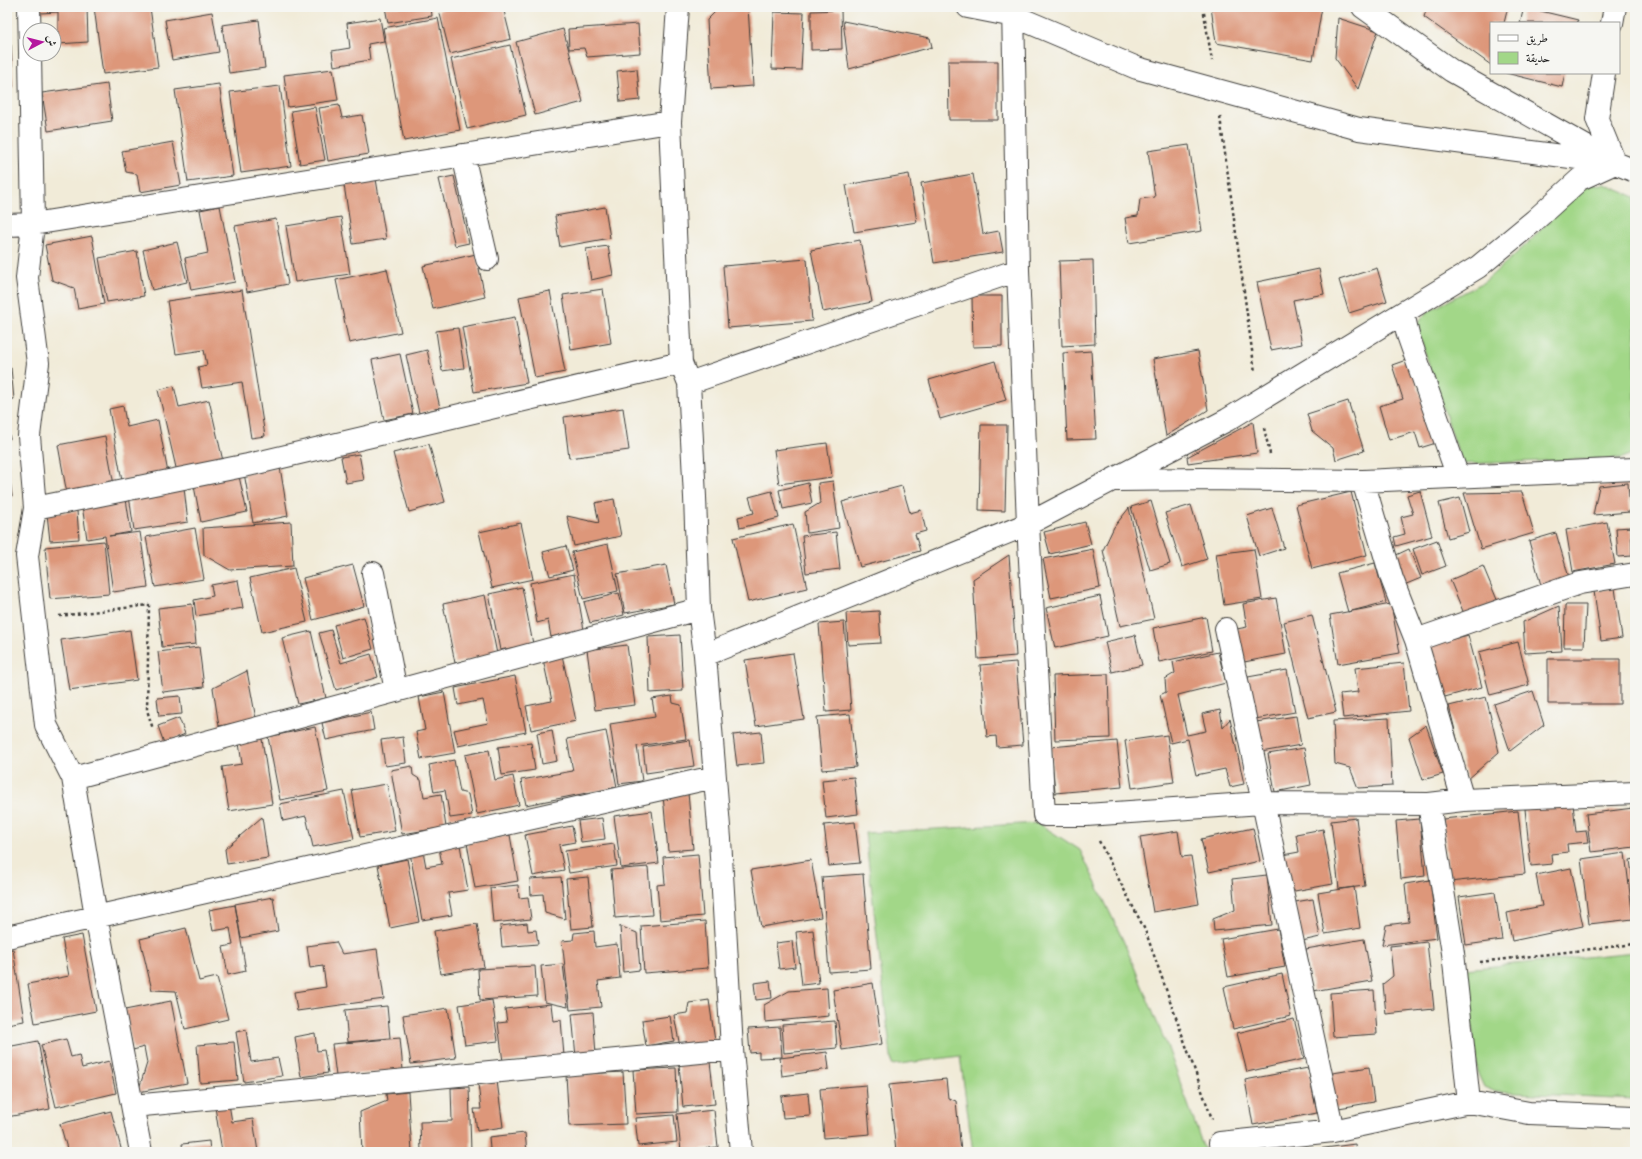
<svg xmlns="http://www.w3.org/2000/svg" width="1642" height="1159" font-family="'Gentium Book Plus',Amiri,serif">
<rect width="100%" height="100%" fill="#f6f6f2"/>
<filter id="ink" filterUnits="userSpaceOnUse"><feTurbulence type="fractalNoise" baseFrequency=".025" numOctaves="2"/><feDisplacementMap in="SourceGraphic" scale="8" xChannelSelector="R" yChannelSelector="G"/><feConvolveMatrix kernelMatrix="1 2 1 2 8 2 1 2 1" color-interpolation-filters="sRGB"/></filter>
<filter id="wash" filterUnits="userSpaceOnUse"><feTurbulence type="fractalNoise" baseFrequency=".012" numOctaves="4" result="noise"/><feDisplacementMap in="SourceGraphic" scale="16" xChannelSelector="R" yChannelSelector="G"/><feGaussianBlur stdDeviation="0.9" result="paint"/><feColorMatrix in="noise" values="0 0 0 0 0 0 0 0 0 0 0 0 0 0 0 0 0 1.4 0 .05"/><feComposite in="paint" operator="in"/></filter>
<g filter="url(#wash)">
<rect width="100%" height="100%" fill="#f1ebd8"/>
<path fill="#a2d788" stroke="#5f7a52" d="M1604 184 1635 197V452L1623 458 1462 464 1416 325 1427 312 1484 282 1528 243 1575 194 1589 185Z
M1038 823 1080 850 1123 940 1169 1051 1205 1152H973L960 1056 892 1065 865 833Z
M1635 952V1099L1496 1092 1484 1087 1478 1074 1465 969Z"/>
<g id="blocks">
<path fill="#dd977a" d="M40 7H87L88 42 58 44V12L40 13Z
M94 7H150L158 67 103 74Z
M385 7H431L432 16 388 23Z
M452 7H503L511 39 450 54 439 10Z
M720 7H748L753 86 711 89 707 20Z
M1211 7H1322L1313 60 1216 43Z
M1427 7H1508L1504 23H1491V65L1424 17Z
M1524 7 1578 20 1577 23H1520Z
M1564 7H1579L1578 10Z
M841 10 842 49 811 50V11Z
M212 12 219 52 172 60 165 20Z
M774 12 804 13 801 70 772 69Z
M7 13 10 33H7Z
M380 18 384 41 368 44 370 60 334 66 332 51 350 48 347 23Z
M438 18 460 130 404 141 383 28Z
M1338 18 1378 31 1358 89 1335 58Z
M259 20 265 68 229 73 222 25Z
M843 21 930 38 932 47 849 69Z
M638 24 640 53 587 57 584 48 569 49 568 29Z
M563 29 583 102 535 115 516 42Z
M11 45 13 87 7 88V46Z
M510 45 526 115 467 129 451 59Z
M948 61H998V120H949Z
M333 69 338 100 288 107 284 75Z
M637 69 640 100 620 102 617 71Z
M1506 73H1565L1562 87Z
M107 84 112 121 48 131 42 93Z
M219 84 233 176 188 182 175 90Z
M280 86 291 166 241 173 230 92Z
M339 105 342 118 362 115 369 154 328 161 319 108Z
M315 107 325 160 300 164 291 111Z
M173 142 181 185 140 192 137 174 126 172 122 151Z
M1189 145 1202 231 1129 243 1125 218 1138 216 1140 199 1155 197 1148 151Z
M909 174 917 222 854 232 846 185Z
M973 174 983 234 999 231 1003 252 934 263 921 183Z
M454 176 469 243 455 246 439 179Z
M376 179 386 239 353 244 344 185Z
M220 206 235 282 191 290 185 258 208 253 200 210Z
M605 207 610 238 560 247 555 216Z
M341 217 350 274 295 282 286 226Z
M276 219 288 284 247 292 235 226Z
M92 236 104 304 78 309 74 288 52 280 45 245Z
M860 240 872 302 823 312 811 250Z
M177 242 187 282 152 290 143 250Z
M608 246 613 275 591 280 586 249Z
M137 251 144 296 107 302 99 258Z
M476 254 485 297 433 309 423 266Z
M807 259 812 321 728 328 723 266Z
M1093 260 1095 344 1062 346 1059 261Z
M1377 268 1387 301 1349 313 1339 280Z
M387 269 401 332 349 343 336 280Z
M1319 269 1324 294 1293 300 1302 344 1271 350 1257 282Z
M603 289 611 343 571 350 563 295Z
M242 290 265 436 251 438 242 382 202 388 198 367 207 365 204 350 176 354 167 301Z
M550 291 565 372 535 378 519 297Z
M972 296H1002V346L973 347Z
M515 317 527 383 474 392 462 327Z
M458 328 464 368 442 371 436 331Z
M427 350 440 408 419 413 406 355Z
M1091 351 1096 439 1067 440 1063 353Z
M1198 351 1208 410 1166 436 1153 359Z
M400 354 413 414 384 420 372 360Z
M1409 359 1436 443 1420 448 1415 432 1389 440 1379 406 1403 399 1392 365Z
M995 361 1006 400 940 419 929 380Z
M7 368H11L14 399 7 400Z
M174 386 179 407 209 400 223 461 177 472 158 390Z
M1348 401 1364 451 1336 460 1333 448 1312 431 1307 414Z
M123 406 127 427 158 420 168 473 122 481 109 409Z
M623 408 629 450 569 458 564 417Z
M1253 422 1257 453 1188 463 1187 457Z
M7 423 10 439H7Z
M981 425H1007L1005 511 979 510Z
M105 436 114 485 67 494 58 445Z
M827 443 832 477 779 484 774 450Z
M429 444 445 502 409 512 393 453Z
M359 454 364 480 346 483 341 457Z
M7 455 12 496 7 497Z
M280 467 288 516 253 523 244 473Z
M238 472 247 512 201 522 193 481Z
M833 481 839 528 807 533 805 512 820 503 818 483Z
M808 483 812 503 783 509 779 490Z
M1628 483 1630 512 1593 515 1599 486Z
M902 486 910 513 921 510 926 531 915 534 920 551 860 567 842 502Z
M184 488 188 522 134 530 129 496Z
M772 491 779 518 740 528 738 517 754 513 749 497Z
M1420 491 1432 536 1396 546 1394 537 1405 534 1401 517 1413 514 1407 495Z
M1351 492 1367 555 1312 569 1296 505Z
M1522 492 1534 533 1481 549 1464 493Z
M1460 498 1469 532 1448 538 1439 503Z
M126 499 131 532 109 536 140 532 148 587 113 592 105 536 87 539 82 505Z
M614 499 621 536 574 546 567 516 599 523 595 503Z
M1151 501 1170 564 1150 570 1131 507Z
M1191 505 1207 559 1182 567 1165 513Z
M1129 508 1154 619 1120 626 1103 550 1114 527Z
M1272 508 1284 548 1259 556 1247 516Z
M77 511 79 539 50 541 47 514Z
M291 522 293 566 230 570 204 555 203 528Z
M1085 522 1091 544 1050 554 1044 532Z
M1607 522 1615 564 1573 572 1566 530Z
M521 523 533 579 492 588 479 532Z
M793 524 807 588 748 602 733 538Z
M1631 527 1632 556 1618 557 1616 528Z
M195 528 204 579 155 587 146 537Z
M836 532 840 569 806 573 802 536Z
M1556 533 1570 581 1542 589 1529 541Z
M1437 540 1446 566 1422 575 1413 549Z
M104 541 109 594 50 599 45 547Z
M608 544 618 591 583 599 572 552Z
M566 546 573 570 550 576 543 552Z
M1093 549 1100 588 1051 598 1043 559Z
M1254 549 1262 599 1224 605 1216 554Z
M1409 549 1421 578 1404 585 1392 557Z
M1009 555 1016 656 978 659 973 579Z
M1375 563 1386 602 1348 612 1337 573Z
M353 565 364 606 313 620 303 578Z
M666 565 674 604 625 613 617 574Z
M1483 566 1498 602 1465 616 1450 580Z
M294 568 307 622 262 632 250 578Z
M574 574 584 630 551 637 548 620 537 623 530 583Z
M238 580 243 608 196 616 194 600 213 596 211 585Z
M522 587 533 644 500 650 489 594Z
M1615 588 1622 638 1601 641 1594 591Z
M619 593 624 615 590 623 584 602Z
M485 595 497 654 455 663 443 604Z
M1100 596 1108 636 1055 648 1046 608Z
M1276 598 1286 654 1244 662 1237 629 1247 627 1243 604Z
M192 604 196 644 162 647 158 608Z
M1391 604 1400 653 1338 664 1330 615Z
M1565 605H1586L1584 647H1564Z
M1559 606 1562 651 1525 653 1523 622Z
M879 611 881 643 848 645 846 613Z
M1312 615 1336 712 1308 718 1284 622Z
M364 617 373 649 343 658 334 625Z
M1206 617 1212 651 1159 662 1153 628Z
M844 622 851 710 826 712 819 624Z
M130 630 137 680 69 690 61 640Z
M331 630 341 663 371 654 378 677 336 690 319 633Z
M311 631 326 698 298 704 282 638Z
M680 635 683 691 650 693 648 637Z
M1135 635 1142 665 1112 672 1105 642Z
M1468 635 1482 687 1441 698 1427 646Z
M1518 642 1529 685 1490 695 1479 652Z
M627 645 635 705 595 710 587 650Z
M199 647 204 687 163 692 158 652Z
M1218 652 1226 683 1178 695 1187 735 1206 731 1202 714 1220 710 1223 727 1230 719 1244 784 1230 787 1225 769 1196 775 1188 739 1171 743 1160 695 1166 692 1165 679 1175 673 1173 662Z
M793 653 804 719 756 726 745 660Z
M562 655 576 721 531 730 526 706 552 701 543 659Z
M1548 659H1620V704H1548Z
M1016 662 1023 745 997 747 996 736 987 737 980 665Z
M1404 663 1409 711 1343 718 1340 694 1358 692 1355 668Z
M1287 670 1295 712 1255 719 1248 677Z
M247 671 256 719 219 726 213 688Z
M1108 674 1110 738 1055 740 1053 676Z
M515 676 526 732 458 746 454 730 488 723 483 700 458 705 455 688Z
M1533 691 1544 725 1510 751 1494 704Z
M444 692 455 753 421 759 416 732 425 730 419 697Z
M180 696 182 714 159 716 157 698Z
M672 696 673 703 681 705 686 739 637 746 642 781 619 784 610 724 655 717 652 699Z
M1486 697 1499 752 1467 780 1449 706Z
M371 712 374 730 326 740 322 723Z
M850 714 856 767 822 770 817 717Z
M1296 716 1301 745 1261 752 1256 722Z
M179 718 185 734 164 743 158 726Z
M1389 718 1392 786 1358 788 1350 768 1335 764 1333 721Z
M1426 725 1443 774 1423 780 1409 737Z
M315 727 328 791 280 800 268 737Z
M552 730 557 761 542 764 537 733Z
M606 731 617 787 526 805 521 780 573 771 567 739Z
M761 732 764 763 737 766 733 735Z
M1167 735 1174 782 1132 788 1125 741Z
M403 737 406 763 385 766 381 740Z
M262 739 272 804 229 811 222 767 242 764 239 743Z
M690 740 694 766 646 773 643 747Z
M1117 741 1122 787 1055 793 1051 747Z
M531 743 535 770 502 775 498 747Z
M1304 748 1311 785 1275 792 1268 754Z
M489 750 495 780 513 776 519 805 477 814 465 755Z
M454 760 460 792 468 794 472 815 450 818 445 790 434 792 429 765Z
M412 766 413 775 421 780 424 797 441 794 446 827 402 834 391 770Z
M854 777 858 814 826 818 822 780Z
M387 784 395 831 360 837 352 790Z
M344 791 354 839 313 847 306 816 283 821 280 804Z
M688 793 693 849 668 851 663 795Z
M1573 804 1576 832 1586 831 1588 842 1567 844 1568 852 1551 854 1552 864 1531 866 1525 809Z
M1633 808 1635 847 1591 852 1586 814Z
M652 811 659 863 621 868 614 816Z
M1518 811 1525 874 1449 882 1443 819Z
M262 817 268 858 227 864 225 849Z
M602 818 605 839 581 842 578 821Z
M1356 818 1365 886 1339 889 1331 821Z
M1420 819 1425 876 1401 879 1396 821Z
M855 822 860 863 829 866 824 825Z
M572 826 575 842 559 845 564 870 533 876 525 835Z
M1253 828 1260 861 1209 872 1201 839Z
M1323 829 1333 884 1289 892 1283 855 1299 852 1296 834Z
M1178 831 1182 857 1191 856 1199 904 1153 912 1140 837Z
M510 835 518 881 475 888 467 843Z
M614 844 617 866 569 873 565 851Z
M460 845 468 890 448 893 452 915 422 920 410 853 423 851 426 867 442 864 439 848Z
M1625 853 1633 919 1589 924 1581 859Z
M698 854 703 916 660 920 657 885 665 884 663 857Z
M407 859 419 922 390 928 378 865Z
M1635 859V889H1634L1630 860Z
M811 860 821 917 761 927 751 870Z
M648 867 652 915 615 918 611 870Z
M1571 868 1583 926 1512 941 1507 913 1542 906 1536 875Z
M863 874 871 969 829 972 822 877Z
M1267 875 1272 925 1214 931 1213 919 1235 910 1232 879Z
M561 877 565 919 545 913 543 894 531 895 530 879Z
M588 877 593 927 571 929 566 879Z
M1430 880 1437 938 1382 945 1386 925 1409 922 1405 884Z
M518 885 519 898 528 897 531 919 493 923 490 888Z
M1354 887 1360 928 1325 934 1318 893Z
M1495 892 1502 940 1466 945 1459 897Z
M273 897 278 931 241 938 235 904Z
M1313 899 1320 937 1302 941 1295 902Z
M235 905 246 971 228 975 223 947 233 945 230 928 213 931 209 910Z
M705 921 708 968 644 973 641 926Z
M527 923 528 931 536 930 538 944 502 947 500 926Z
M477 924 484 967 441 974 434 931Z
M620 926 637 933 640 970 623 972Z
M186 928 199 981 217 977 228 1019 185 1029 176 991 152 990 140 939Z
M1278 929 1285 967 1228 977 1221 939Z
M813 930 819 983 802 985 796 932Z
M594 931 595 947 617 944 620 978 598 981 601 1007 570 1010 562 941 573 940 574 933Z
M82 935 96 1011 35 1023 28 984 69 976 62 939Z
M1364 939 1372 981 1313 991 1306 949Z
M792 941 795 967 779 969 776 943Z
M336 942 342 954 377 949 384 999 297 1011 294 992 326 987 323 966 310 968 307 946Z
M1427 942 1434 1009 1386 1014 1383 984 1393 976 1390 946Z
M13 949 24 1021 7 1024V950Z
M563 964 568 1007 545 1002 541 966Z
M535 966 537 996 480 1000 478 969Z
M1282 974 1291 1016 1233 1029 1224 987Z
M770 981 772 998 756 1000 754 983Z
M873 983 882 1044 842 1050 833 990Z
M827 988 829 1016 765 1022 764 1005 789 991Z
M1374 990 1377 1034 1333 1037 1330 993Z
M492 1000 498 1041 465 1045 459 1005Z
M709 1000 715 1041 680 1047 674 1015 687 1013 689 1003Z
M171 1001 187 1083 138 1092 147 1063 144 1047 133 1050 125 1010Z
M551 1004 553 1021 561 1020 564 1056 503 1062 498 1023 507 1022 505 1009Z
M387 1006 390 1038 348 1042 345 1010Z
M448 1008 456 1058 411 1064 403 1015Z
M593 1012 596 1055 576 1057 572 1014Z
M670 1016 674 1041 646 1046 642 1020Z
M1294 1019 1304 1059 1247 1072 1237 1033Z
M835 1021 837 1048 784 1053 782 1025Z
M780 1027 782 1057 759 1058V1052L750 1053 748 1029Z
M246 1030 251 1062 278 1058 282 1076 244 1082 236 1032Z
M315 1033 317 1051 324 1050 328 1073 301 1077 295 1037Z
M400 1038 403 1070 336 1076 332 1044Z
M66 1039 71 1057 79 1055 82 1068 109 1061 116 1093 56 1107 41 1045Z
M38 1041 50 1109 7 1117V1047Z
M234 1042 238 1080 200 1083 197 1045Z
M827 1052 829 1069 782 1076 780 1058Z
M710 1062 715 1104 683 1107 679 1065Z
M1369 1067 1374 1102 1333 1109 1327 1074Z
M676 1068 678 1112 636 1114 633 1070Z
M1308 1068 1317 1113 1253 1125 1245 1080Z
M623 1072 626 1124 569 1126 566 1075Z
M946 1079 948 1098 956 1101 961 1152H896L889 1085Z
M497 1081 503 1127 477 1131 474 1109H481L478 1084Z
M866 1085 870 1134 824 1138 820 1089Z
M469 1087 471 1151 421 1152 420 1122 452 1121 451 1088Z
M408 1092 412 1152H362L360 1112 387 1101 386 1094Z
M808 1093 810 1116 783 1118 781 1096Z
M229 1104 232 1122 253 1119 258 1152H222L215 1107Z
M714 1110 718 1147 681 1151 677 1114Z
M111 1111 122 1152H68L60 1124Z
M674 1115 677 1142 638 1146 635 1118Z
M525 1133 527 1152H477V1151L490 1149 489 1137Z
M209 1141 210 1152H183L182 1144Z
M1355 1144 1356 1152H1302V1151Z
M1296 1146 1297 1152H1247V1151Z"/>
</g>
</g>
<g filter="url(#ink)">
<use href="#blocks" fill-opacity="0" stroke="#3c3b38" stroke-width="1"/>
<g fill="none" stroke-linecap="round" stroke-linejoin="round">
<g stroke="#3c3b38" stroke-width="24">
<path id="minor" d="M29 7 30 52
M678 7 670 122 681 363 689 383 695 497 699 609 705 655 720 839 732 1049 741 1152
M968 7 1014 16 1137 68 1359 129 1615 163
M1013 7 1018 270 1028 524 1044 815H1086L1262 803 1429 804 1463 800 1635 793
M1363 7 1452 71 1615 163 1635 171
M1612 23 1615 7
M30 54 33 224 27 278 38 363 29 436 35 508 27 556 46 725 73 778 96 916 141 1152
M1604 73 1597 119 1615 163
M463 155 487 259
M7 225 33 224 670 122
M1403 313 1408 335 1458 477
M689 383 1018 270
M1117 480 1203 479 1363 481 1635 469
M1363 481 1392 579 1416 640 1463 800
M35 508 248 465 681 363
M373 573 396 691
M1226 629 1333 1131
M1416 640 1580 583 1635 574
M705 655 1028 524 1227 420 1478 267 1535 220 1580 179 1615 163
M73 778 699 609
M1429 804 1453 953 1469 1102
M7 937 714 777
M133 1106 732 1049
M1220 1143 1333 1131 1469 1102 1529 1113 1635 1117"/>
</g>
<path stroke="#3c3b38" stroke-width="2.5" stroke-dasharray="3 3" stroke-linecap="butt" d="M1203 7 1212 61
M1220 117 1255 372
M1264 428 1270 454
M59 616 149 605 147 710 153 729
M1099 841 1145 930 1212 1119
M1480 962 1635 944"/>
<use href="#minor" stroke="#fff" stroke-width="22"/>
</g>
</g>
<rect width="1642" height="1159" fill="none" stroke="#f6f6f2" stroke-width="24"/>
<rect x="1490" y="22" width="130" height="52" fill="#f6f6f2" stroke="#9f9f9c"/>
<rect x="1498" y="35" width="20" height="6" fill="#ffffff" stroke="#9f9f9c"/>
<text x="1526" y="42" font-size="12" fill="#1c1c1c">طريق</text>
<rect x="1498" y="52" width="20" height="12" fill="#a2d788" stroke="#9f9f9c"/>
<text x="1526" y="62" font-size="12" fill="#1c1c1c">حديقة</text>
<g transform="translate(42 42) rotate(83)"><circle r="19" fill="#f6f6f2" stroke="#9f9f9c"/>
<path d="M0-3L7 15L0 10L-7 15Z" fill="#b5179e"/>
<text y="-6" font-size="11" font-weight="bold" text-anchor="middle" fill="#1c1c1c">ش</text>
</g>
</svg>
